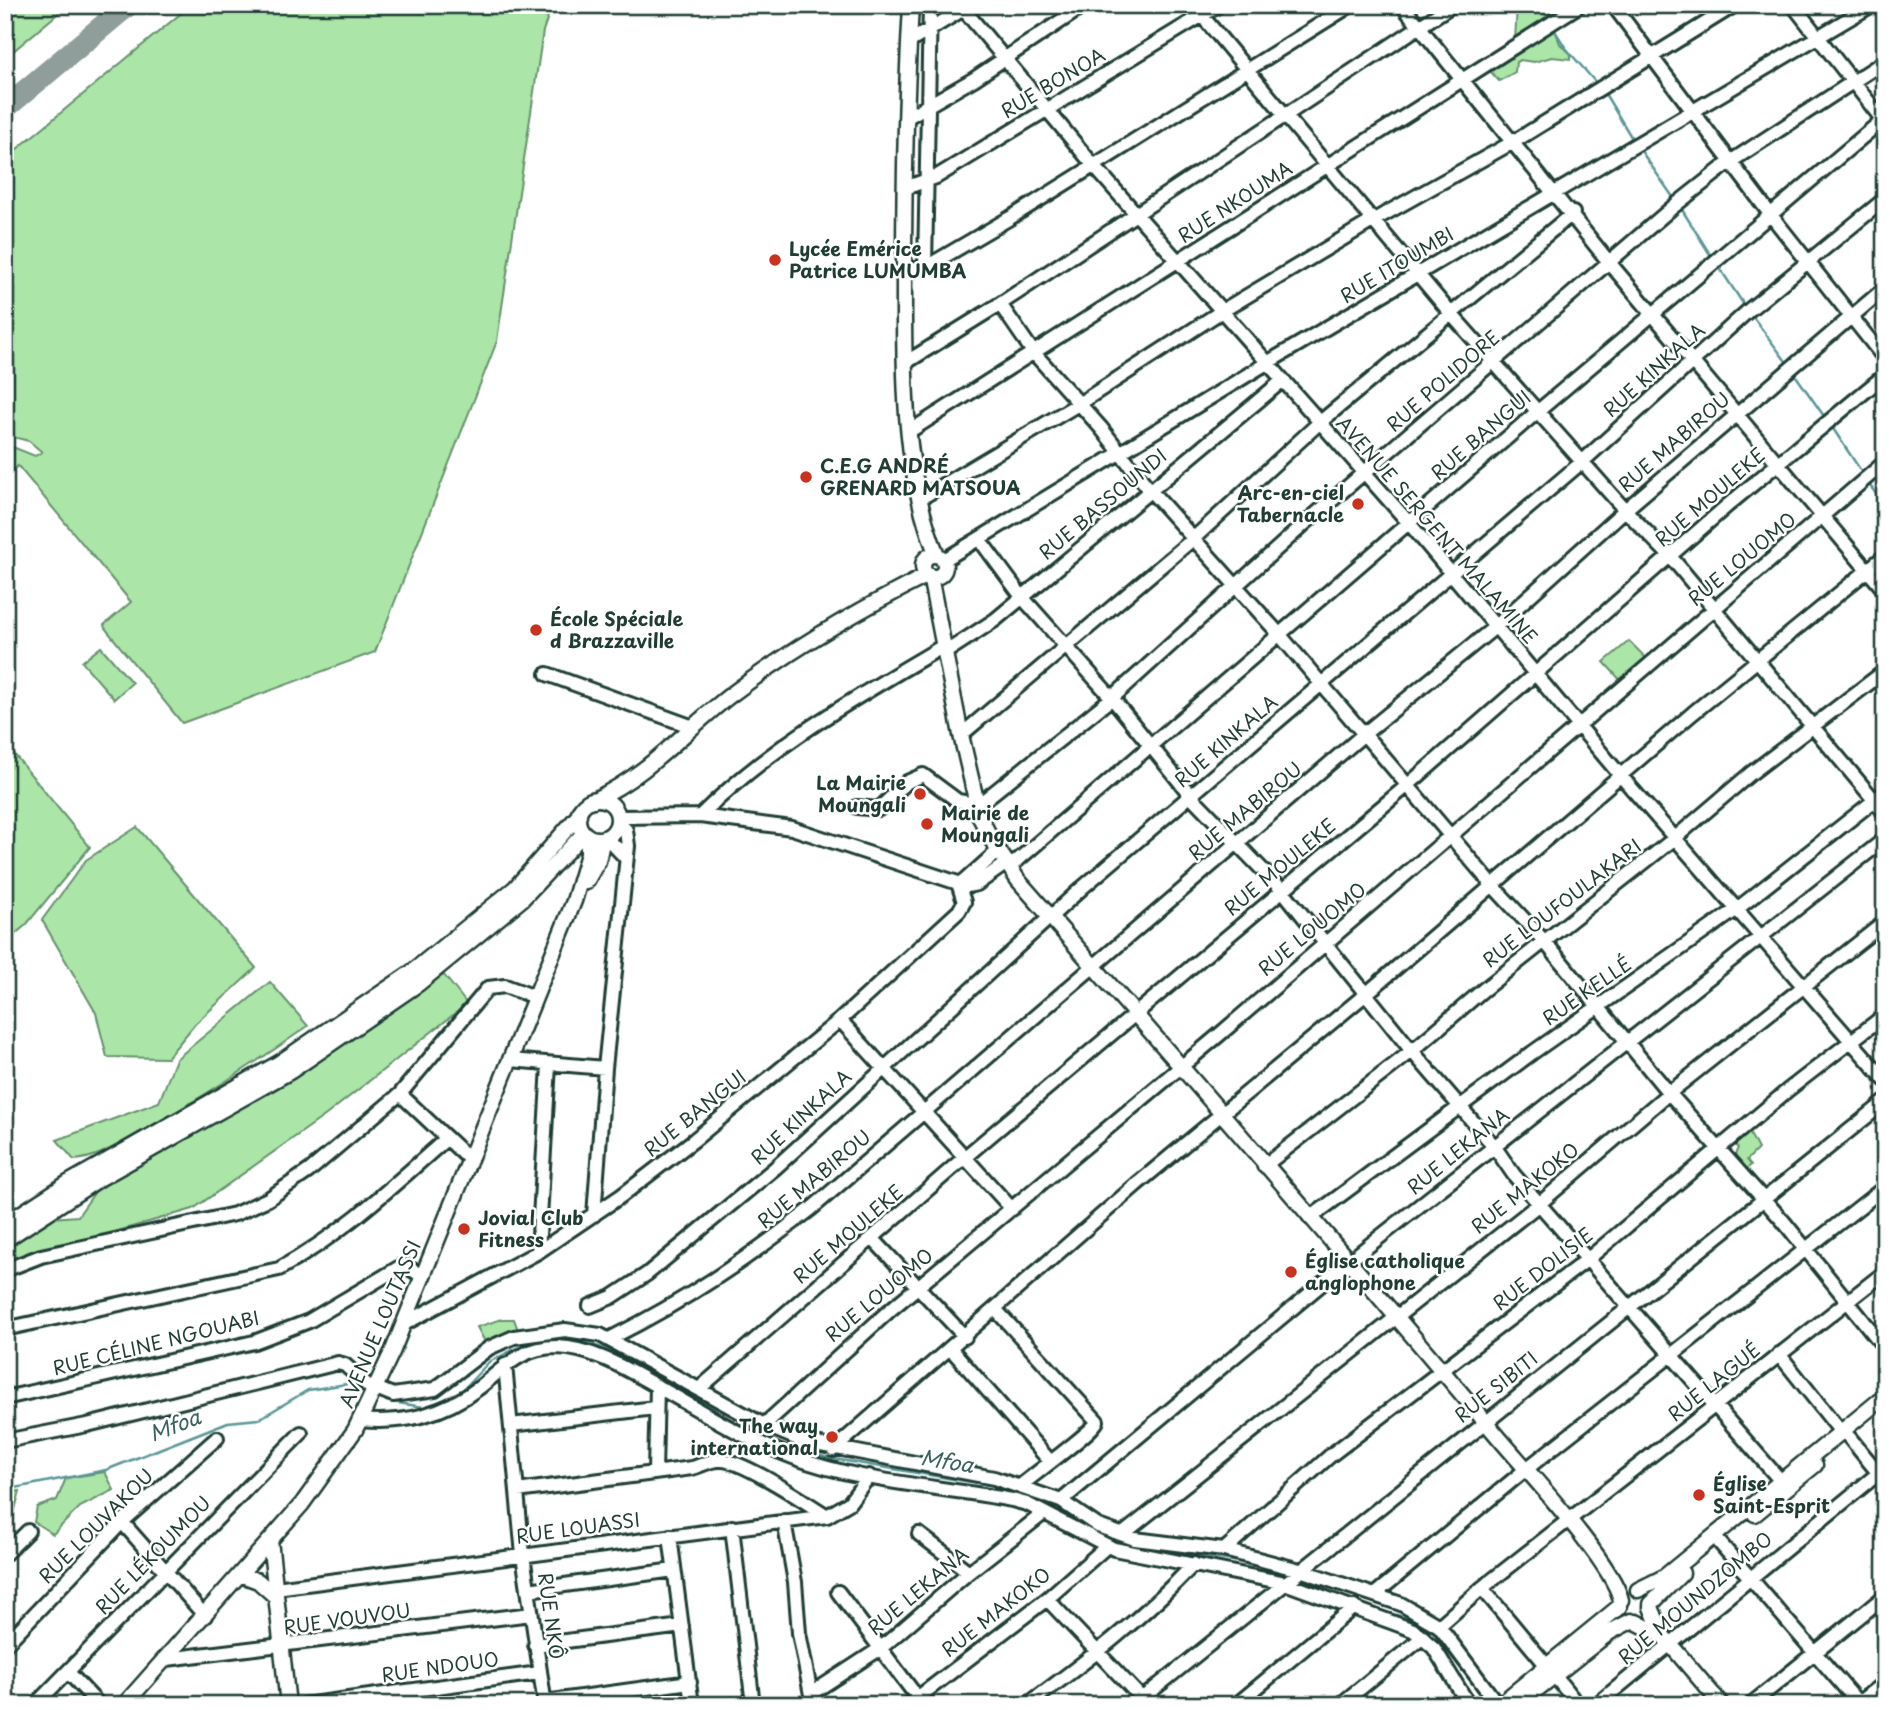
<svg xmlns="http://www.w3.org/2000/svg" width="1890" height="1710" font-family="'Playpen Sans',sans-serif">
<rect width="100%" height="100%" fill="#fff"/>
<filter id="ink" filterUnits="userSpaceOnUse"><feTurbulence type="fractalNoise" baseFrequency=".0143" numOctaves="2"/><feDisplacementMap in="SourceGraphic" scale="14" xChannelSelector="R" yChannelSelector="G"/><feConvolveMatrix kernelMatrix="1 2 1 2 8 2 1 2 1" color-interpolation-filters="sRGB"/></filter>
<g filter="url(#ink)">
<path fill="#ace5a8" stroke="#66916e" stroke-width="2" d="M5 5H68L5 58Z
M191 5H552L543 31 497 341 375 652 182 723 105 628 104 625 131 602 18 466 5 476V444L35 456 42 452 29 441 5 435V159Z
M1517 5H1579L1552 21 1560 44 1571 54 1570 59 1552 57 1534 62 1520 60 1516 62 1515 72 1499 81 1489 70 1515 41Z
M1629 641 1650 662 1622 682 1604 662Z
M101 647 132 683 114 699 82 662Z
M5 743 90 847 26 925 9 939 5 934Z
M137 827 256 968 195 1024 167 1058 107 1057 96 1013 42 920 86 860Z
M444 975 467 1004 326 1115 193 1209 5 1264V1250L51 1218 78 1216 97 1189Z
M270 982 308 1026C256 1063 203 1097 147 1128 123 1141 101 1158 74 1160L57 1140 159 1102 176 1059Z
M1749 1132 1758 1149 1747 1160 1751 1165 1746 1170 1734 1157 1738 1148 1734 1144Z
M502 1319H514L518 1330 485 1342 477 1327Z
M105 1472 114 1490 80 1507 53 1534 34 1522 37 1507 57 1500 66 1478Z
M20 1491 14 1513 5 1510V1493Z"/>
<g fill="none" stroke-linecap="round" stroke-linejoin="round">
<path stroke="#5a9698" stroke-width="2.5" d="M1539 5 1549 20
M1552 26 1565 47 1597 84
M1604 92 1633 140
M1639 148 1675 200
M1679 205 1713 259
M1717 264 1746 308
M1750 313 1788 364
M1794 373 1826 419
M1830 424 1863 474
M1868 483 1885 506
M386 1401 423 1407 457 1396 489 1362 529 1342 573 1338 625 1356 762 1438
M772 1442 828 1458 995 1486 1024 1497
M5 1490 106 1470 228 1422 259 1419 308 1390 353 1383
M1034 1501 1091 1528
M1103 1534 1128 1546
M1139 1548 1234 1561 1290 1575
M1300 1579 1338 1596
M1364 1606 1422 1622
M1427 1625 1489 1705"/>
<path stroke="#8f9e9a" stroke-width="23" d="M5 108 128 5"/>
<g stroke="#1f3d34" stroke-width="18">
<path id="minor" d="M960 5 1094 166 1409 523 1620 775 1885 1080
M1193 5 1452 315 1625 510 1670 556 1885 813
M1402 5 1608 261 1885 591
M1613 5 1770 214 1885 359
M1793 5 1885 123
M909 42 970 5
M906 118 974 79 1085 5
M905 188 936 177 1219 5
M925 266 930 5
M904 273 933 263 1010 218 1351 5
M1000 304 1033 352 1101 428 1149 489 1279 634 1493 886 1545 942 1669 1093 1784 1222 1885 1348
M905 363 1000 304 1452 5
M910 431 1580 5
M921 498 1080 403 1222 311 1374 220 1515 141 1735 5
M980 540 1022 597 1112 698 1192 797 1283 891 1412 1051 1494 1146 1514 1175 1780 1480
M944 560 1267 363 1872 5
M946 652 995 620 1282 381
M547 674 693 727
M961 735 1193 539 1319 423 1573 213
M978 805 1112 698 1302 526 1673 207 1730 162 1885 61
M857 807 879 809 907 782 923 775 958 801 970 803
M700 816C770 746 860 695 945 645
M618 817 700 816 792 828 967 886 977 884 1008 862
M606 837 626 858
M1011 866 1537 412 1885 118
M961 884 998 851
M840 1020 1012 1209
M510 1060 605 1068
M400 1094 469 1159
M1264 1166 1412 1051 1483 990 1675 838 1750 774 1885 671
M594 1215 605 1068 628 846 626 830 618 822
M1310 1218 1532 1053 1737 909 1885 792
M873 1239 965 1337
M538 1252 549 1065
M5 1270 41 1256 235 1214 268 1199 309 1171 400 1094 488 988 505 986 535 997
M590 1306 612 1297 647 1274 775 1168 1082 888 1582 462 1749 310 1885 199
M996 1310 1097 1421C1096 1429 1032 1476 1020 1486
M404 1324 538 1252 621 1196 694 1140 840 1020 959 911 964 902 958 883
M5 1329 279 1269C342 1234 393 1186 446 1139
M611 1338C687 1300 744 1261 811 1209L1364 734 1495 627 1625 510 1885 288
M951 1349 1049 1460
M1779 1354 1841 1432
M505 1365 523 1555 545 1705
M376 1388 393 1395 435 1389 489 1348 514 1337 565 1330 600 1335 764 1425 805 1442 994 1478 1061 1501 1098 1526 1135 1539 1224 1550 1300 1570 1401 1604 1439 1626 1498 1705
M700 1388 965 1157 1408 785 1728 505 1885 375
M5 1398 254 1342 309 1321 400 1267 406 1266 422 1276
M360 1420C405 1424 443 1415 480 1387 505 1367 522 1347 557 1347 594 1348 629 1371 660 1388 703 1412 746 1440 793 1457 862 1483 940 1486 1012 1500L1027 1504 1114 1549 1285 1583 1413 1630 1434 1648 1469 1705
M511 1425 655 1408
M764 1425 890 1310 1219 1035 1885 462
M1849 1437 1885 1481
M5 1441 87 1425 338 1363 345 1365 374 1391
M833 1450 1137 1184 1366 994 1693 713 1885 556
M655 1472 657 1386
M517 1491 692 1468C700 1466 710 1460 719 1460 740 1458 807 1503 827 1516
M1061 1501 1348 1262 1885 839
M784 1521 795 1582 799 1633 813 1705
M122 1522 205 1616
M732 1527 753 1705
M919 1534 969 1572
M1123 1534 1539 1204 1669 1093 1885 922
M670 1536 692 1705
M1719 1542 1860 1705
M1224 1550 1331 1455 1588 1259 1788 1090 1885 1015
M5 1554 28 1531
M1482 1588 1547 1666
M268 1589 827 1516 849 1503 869 1476
M528 1590 674 1570
M838 1592 923 1705
M1374 1595 1525 1470 1885 1187
M1047 1599 1147 1704
M1439 1626 1482 1588 1885 1272
M5 1645 122 1522 217 1438
M535 1645 682 1626
M167 1659 531 1614
M68 1672 99 1705
M1554 1675 1578 1705
M812 1693 881 1648 969 1572 1044 1513
M5 1698 12 1705
M545 1702 690 1682
M35 1705 301 1433
M304 1705 539 1673
M908 1705 1047 1599 1106 1547
M1027 1705C1087 1661 1143 1618 1194 1564
M1134 1705 1885 1102
M1236 1705 1354 1607
M1340 1705 1423 1637
M1596 1705 1885 1468
M1750 1705 1885 1596
M1856 1705 1885 1682"/>
</g>
<g stroke="#1f3d34" stroke-width="19">
<path id="major" d="M911 5C906 94 904 182 904 271 904 364 901 468 937 555
M923 566a11 11 0 1 1 22 0a11 11 0 1 1-22 0Z
M930 576 961 735 980 817 991 839 1018 880C1178 1062 1337 1246 1494 1432 1523 1467 1612 1561 1621 1600
M578 819a20 20 0 1 1 40 0a20 20 0 1 1-40 0Z
M594 800C649 774 681 734 728 697 790 650 858 610 928 575
M586 882 598 861 603 838
M5 1224 68 1183 279 1063 412 972 515 888 579 815
M5 1240 99 1179 291 1071 418 984 522 899 584 833
M1755 1514 1815 1465
M270 1540 288 1705
M242 1575 258 1581 276 1597
M1638 1590 1664 1577 1885 1396
M1651 1604 1682 1573
M1651 1607 1663 1636 1722 1705
M1636 1622 1663 1636
M124 1705 302 1504 355 1430 393 1350 574 901 588 854V836
M1499 1705 1619 1607
M1517 1705 1610 1632 1631 1621"/>
</g>
<use href="#minor" stroke="#fff" stroke-width="12"/>
<use href="#major" stroke="#fff" stroke-width="14"/>
</g>
</g>
<g fill="#c8321e" stroke="#fff" stroke-width="2.5">
<circle cx="775" cy="260" r="7"/>
<circle cx="806" cy="477" r="7"/>
<circle cx="1358" cy="504" r="7"/>
<circle cx="536" cy="630" r="7"/>
<circle cx="920" cy="794" r="7"/>
<circle cx="927" cy="824" r="7"/>
<circle cx="464" cy="1229" r="7"/>
<circle cx="1291" cy="1272" r="7"/>
<circle cx="832" cy="1437" r="7"/>
<circle cx="1699" cy="1495" r="7"/>
</g>
<g text-anchor="middle" stroke-width="5" stroke-linejoin="round" paint-order="stroke">
<g font-size="19" fill="#1f3d34" stroke="#fff">
<text transform="translate(1053 83) rotate(-31)" y="7">RUE BONOA</text>
<text transform="translate(1235 202) rotate(-33)" y="7">RUE NKOUMA</text>
<text transform="translate(1397 265) rotate(-31)" y="7">RUE ITOUMBI</text>
<text transform="translate(1654 370) rotate(-42)" y="7">RUE KINKALA</text>
<text transform="translate(1443 381) rotate(-41)" y="7">RUE POLIDORE</text>
<text transform="translate(1481 435) rotate(-41)" y="7">RUE BANGUI</text>
<text transform="translate(1674 442) rotate(-41)" y="7">RUE MABIROU</text>
<text transform="translate(1710 497) rotate(-41)" y="7">RUE MOULEKE</text>
<text transform="translate(1103 504) rotate(-40)" y="7">RUE BASSOUNDI</text>
<text transform="translate(1437 530) rotate(49)" y="7">AVENUE SERGENT MALAMINE</text>
<text transform="translate(1742 559) rotate(-40)" y="7">RUE LOUOMO</text>
<text transform="translate(1226 741) rotate(-41)" y="7">RUE KINKALA</text>
<text transform="translate(1245 811) rotate(-40)" y="7">RUE MABIROU</text>
<text transform="translate(1280 867) rotate(-40)" y="7">RUE MOULEKE</text>
<text transform="translate(1562 903) rotate(-38)" y="7">RUE LOUFOULAKARI</text>
<text transform="translate(1312 929) rotate(-40)" y="7">RUE LOUOMO</text>
<text transform="translate(1587 991) rotate(-35)" y="7">RUE KELLÉ</text>
<text transform="translate(695 1113) rotate(-39)" y="7">RUE BANGUI</text>
<text transform="translate(801 1117) rotate(-43)" y="7">RUE KINKALA</text>
<text transform="translate(1458 1151) rotate(-39)" y="7">RUE LEKANA</text>
<text transform="translate(814 1179) rotate(-40)" y="7">RUE MABIROU</text>
<text transform="translate(1525 1188) rotate(-39)" y="7">RUE MAKOKO</text>
<text transform="translate(848 1234) rotate(-41)" y="7">RUE MOULEKE</text>
<text transform="translate(1543 1269) rotate(-38)" y="7">RUE DOLISIE</text>
<text transform="translate(879 1295) rotate(-40)" y="7">RUE LOUOMO</text>
<text transform="translate(380 1324) rotate(-67)" y="7">AVENUE LOUTASSI</text>
<text transform="translate(156 1343) rotate(-14)" y="7">RUE CÉLINE NGOUABI</text>
<text transform="translate(1714 1382) rotate(-39)" y="7">RUE LAGUÉ</text>
<text transform="translate(1496 1387) rotate(-39)" y="7">RUE SIBITI</text>
<text transform="translate(96 1526) rotate(-45)" y="7">RUE LOUVAKOU</text>
<text transform="translate(578 1528) rotate(-8)" y="7">RUE LOUASSI</text>
<text transform="translate(153 1555) rotate(-46)" y="7">RUE LÉKOUMOU</text>
<text transform="translate(918 1591) rotate(-40)" y="7">RUE LEKANA</text>
<text transform="translate(1695 1598) rotate(-40)" y="7">RUE MOUNDZOMBO</text>
<text transform="translate(996 1612) rotate(-38)" y="7">RUE MAKOKO</text>
<text transform="translate(551 1616) rotate(82)" y="7">RUE NKÔ</text>
<text transform="translate(347 1619) rotate(-8)" y="7">RUE VOUVOU</text>
<text transform="translate(440 1667) rotate(-8)" y="7">RUE NDOUO</text>
</g>
<g font-size="19" font-weight="bold" fill="#1f3d34" stroke="#fff" text-anchor="start">
<text x="789" y="256">Lycée Emérice<tspan x="789" dy="22">Patrice LUMUMBA</tspan></text>
<text x="820" y="473">C.E.G ANDRÉ<tspan x="820" dy="22">GRENARD MATSOUA</tspan></text>
<text x="1344" y="500" text-anchor="end">Arc-en-ciel<tspan x="1344" dy="22">Tabernacle</tspan></text>
<text x="550" y="626">École Spéciale<tspan x="550" dy="22">d Brazzaville</tspan></text>
<text x="906" y="790" text-anchor="end">La Mairie<tspan x="906" dy="22">Moungali</tspan></text>
<text x="941" y="820">Mairie de<tspan x="941" dy="22">Moungali</tspan></text>
<text x="478" y="1225">Jovial Club<tspan x="478" dy="22">Fitness</tspan></text>
<text x="1305" y="1268">Église catholique<tspan x="1305" dy="22">anglophone</tspan></text>
<text x="818" y="1433" text-anchor="end">The way<tspan x="818" dy="22">international</tspan></text>
<text x="1713" y="1491">Église<tspan x="1713" dy="22">Saint-Esprit</tspan></text>
</g>
<g font-size="21" font-style="italic" fill="#38625e" stroke="#fff">
<text transform="translate(175 1426) rotate(-21)" y="7">Mfoa</text>
<text transform="translate(947 1462) rotate(9)" y="7">Mfoa</text>
</g>
</g>
<rect width="1890" height="1710" fill="none" stroke="#fff" stroke-width="28"/>
<rect x="14" y="14" width="1862" height="1682" fill="none" stroke="#1f3d34" stroke-width="2.5" filter="url(#ink)"/>
</svg>
